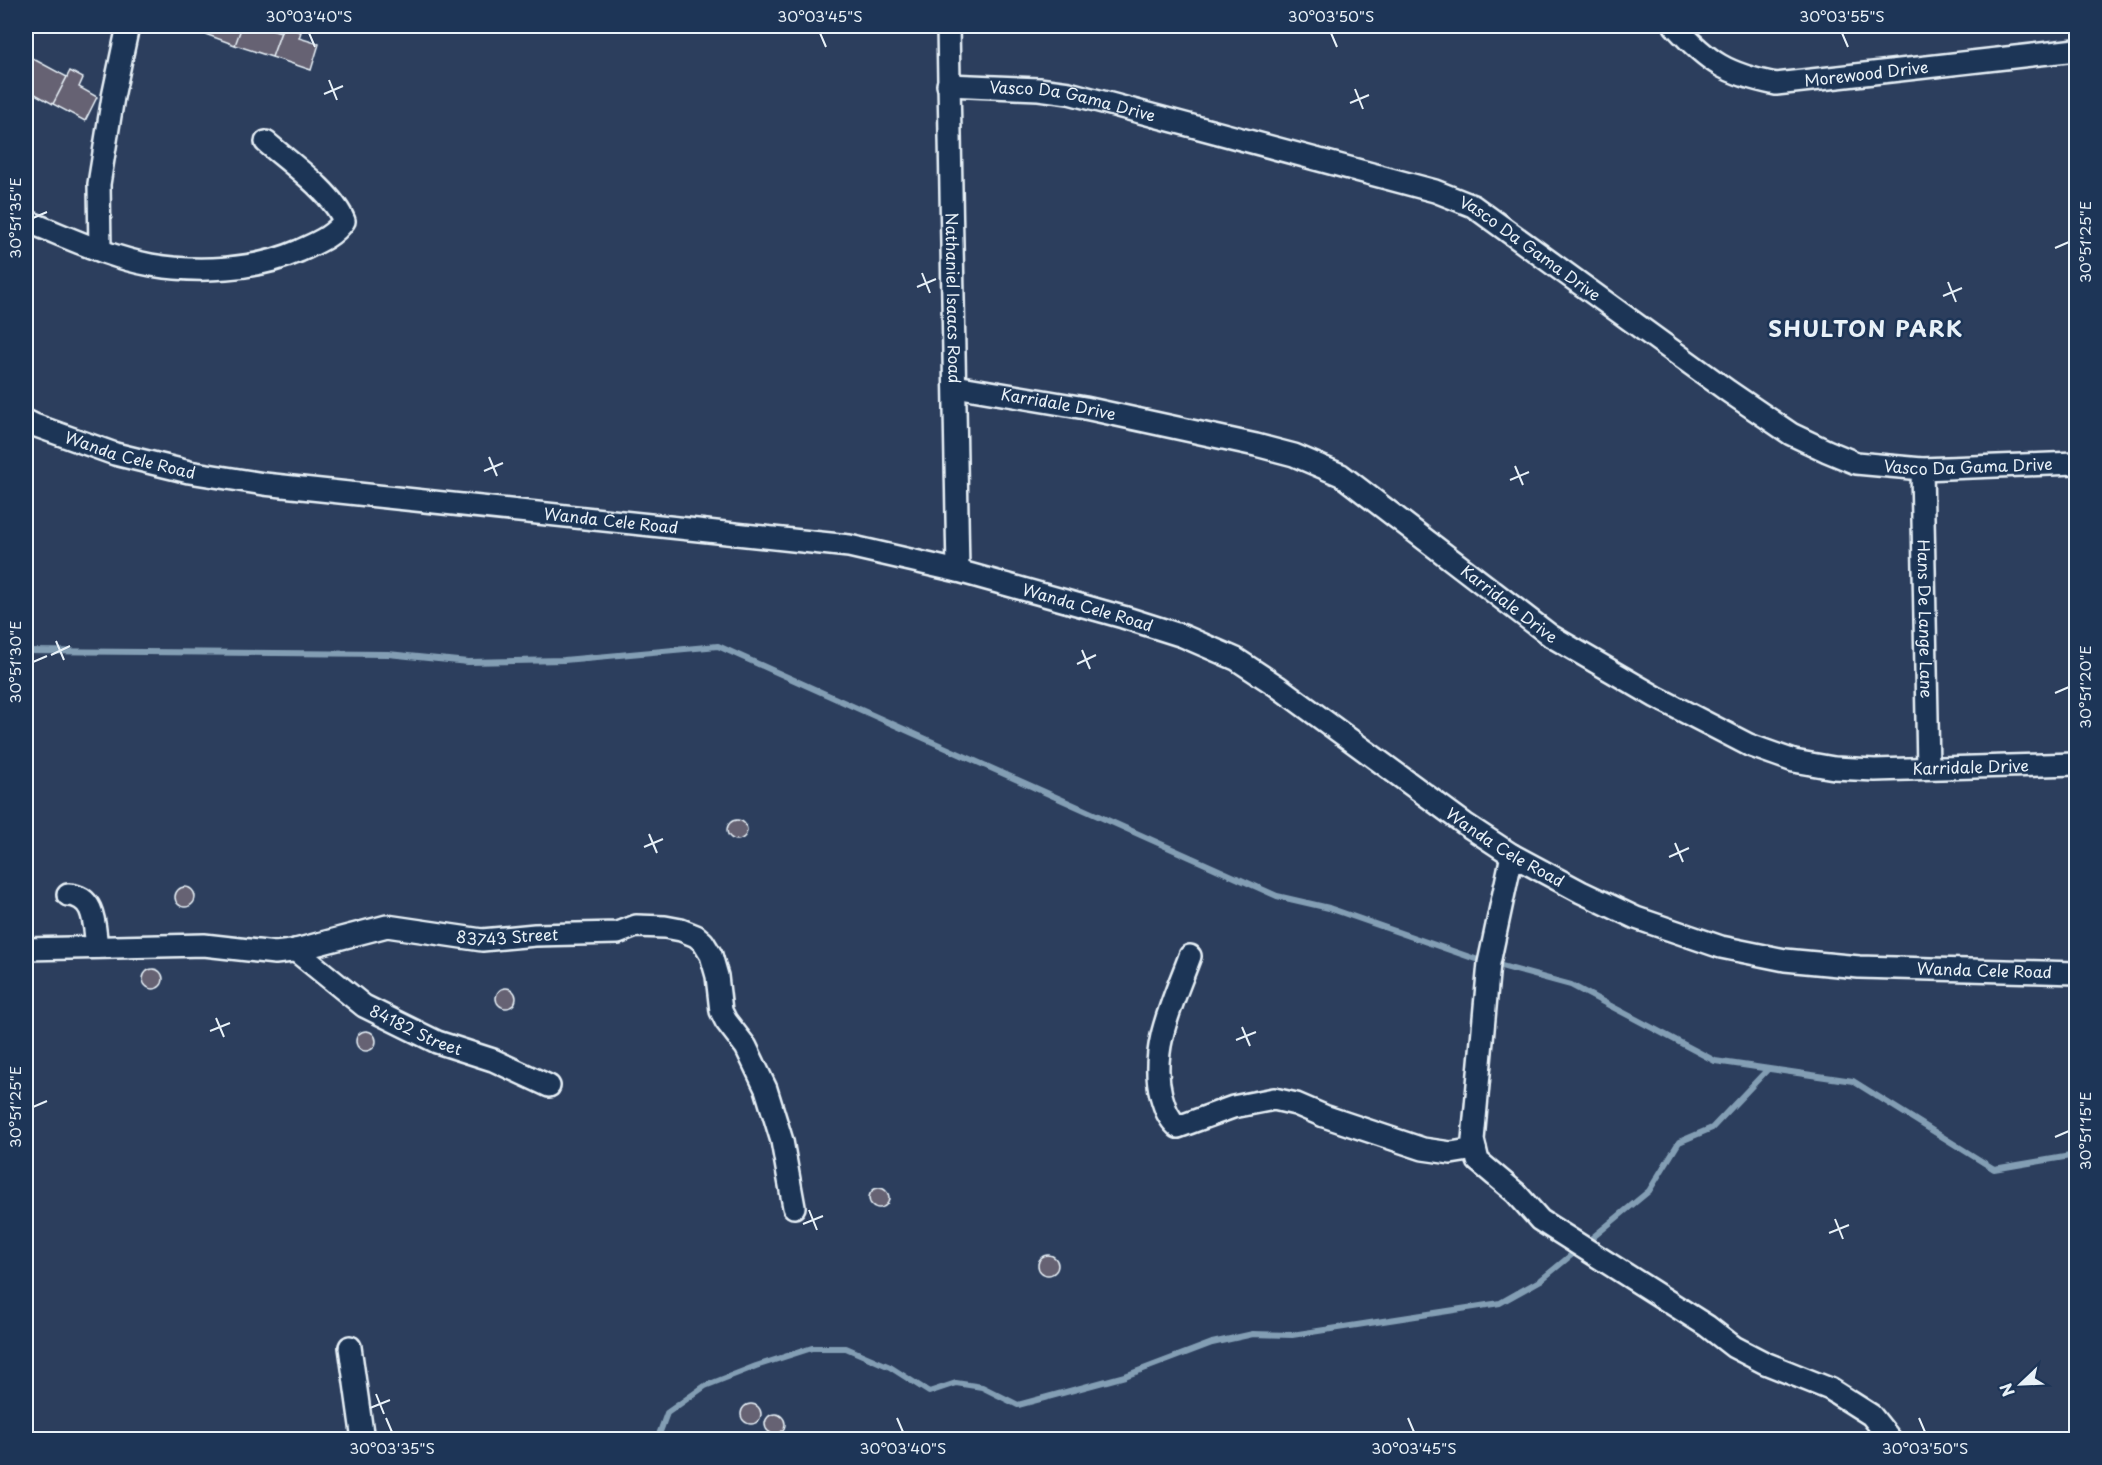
<svg xmlns="http://www.w3.org/2000/svg" width="2102" height="1465" font-family="'Playpen Sans',sans-serif">
<rect width="100%" height="100%" fill="#2c3e5d"/>
<filter id="ink" filterUnits="userSpaceOnUse"><feTurbulence type="fractalNoise" baseFrequency=".0167" numOctaves="2"/><feDisplacementMap in="SourceGraphic" scale="12" xChannelSelector="R" yChannelSelector="G"/><feConvolveMatrix kernelMatrix="1 2 1 2 8 2 1 2 1" color-interpolation-filters="sRGB"/></filter>
<g filter="url(#ink)">
<g fill="none" stroke-linecap="round" stroke-linejoin="round">
<path stroke="#839eb4" stroke-width="6" d="M26 651 388 654 468 662 564 660 718 646 1277 896 1329 908 1484 962
M1494 964 1571 985 1715 1061 1853 1081 1994 1169 2076 1155
M657 1440 667 1413 705 1386 756 1366 812 1348H846L890 1367 929 1392 956 1383 982 1387 1018 1405 1125 1376 1212 1343 1253 1334 1292 1335 1500 1303 1541 1280 1649 1191 1679 1142 1712 1128 1768 1069"/>
</g>
<path fill="#666273" stroke="#e8f1f8" stroke-width="1.5" d="M202 26H242L235 45 200 32Z
M242 26H261L281 32 272 57 235 45Z
M283 26 301 32 299 38 319 44 311 70 272 57Z
M26 55 67 77 53 104 26 89Z
M70 71 83 78 79 87 97 97 85 121 53 104Z
M727 830a10 10 0 1 1 20 0a10 10 0 1 1-20 0Z
M175 897a10 10 0 1 1 20 0a10 10 0 1 1-20 0Z
M143 979a10 10 0 1 1 20 0a10 10 0 1 1-20 0Z
M496 998a10 10 0 1 1 20 0a10 10 0 1 1-20 0Z
M356 1041a10 10 0 1 1 20 0a10 10 0 1 1-20 0Z
M869 1198a10 10 0 1 1 20 0a10 10 0 1 1-20 0Z
M1038 1265a10 10 0 1 1 20 0a10 10 0 1 1-20 0Z
M741 1414a10 10 0 1 1 20 0a10 10 0 1 1-20 0Z
M765 1424a10 10 0 1 1 20 0a10 10 0 1 1-20 0Z"/>
<g fill="none" stroke-linecap="round" stroke-linejoin="round">
<g stroke="#e8f1f8" stroke-width="26">
<g id="minor">
<path id="s1" d="M948 26 958 571"/>
<path id="s2" d="M1675 26C1709 63 1727 74 1776 84L2076 50"/>
<path id="s3" d="M948 85 1039 89 1069 93 1435 191 1473 206 1728 391 1791 434 1827 451 1856 463 1922 469 2076 463"/>
<path d="M26 221C66 236 107 257 151 265 197 273 256 270 299 251 316 243 333 237 344 221 334 194 289 162 266 142"/>
<path d="M100 250 99 184 113 97 128 26"/>
<path id="s4" d="M955 386 1085 408 1256 445 1294 455 1341 475 1551 636 1656 697 1749 745 1794 761 1834 768 1875 770 2076 764"/>
<path id="s5" d="M26 421 34 425 115 454 189 472 264 484 849 546 958 571 1123 617 1183 636 1236 659 1277 686 1465 824 1512 855 1581 892 1636 918 1721 947 1785 960 1859 967 2076 973"/>
<path id="s6" d="M1922 469 1928 768"/>
<path d="M1512 855 1489 963 1473 1140 1478 1161 1516 1193 1540 1220 1707 1326 1734 1347 1765 1363 1830 1389 1871 1415 1891 1440"/>
<path d="M68 895C96 896 94 926 97 947"/>
<path id="s7" d="M26 949 204 945 275 953 292 951 387 926 482 940 535 935 618 933 636 926 665 927 681 930 696 936 703 942 711 955 717 976 721 1011 726 1021 746 1047 766 1089 782 1141 794 1207"/>
<path id="s8" d="M295 950 364 1006 437 1042 493 1060 549 1086"/>
<path d="M1190 956C1174 1000 1149 1048 1161 1095 1165 1109 1168 1118 1178 1127L1233 1107 1274 1099 1296 1104 1324 1116 1423 1149 1451 1153 1475 1149"/>
<path d="M350 1347 363 1440"/>
</g>
</g>
<use href="#minor" stroke="#1d3557" stroke-width="21"/>
</g>
</g>
<path fill="none" stroke="#e8f1f8" stroke-width="2" d="M309 33 315 47M820 33 826 47M1331 33 1337 47M1842 33 1848 47M329 80 337 100M1355 89 1363 109M324 94 343 86M1350 103 1369 95M33 218 47 212M2055 248 2069 242M922 273 930 293M1948 282 1956 302M917 287 936 279M1943 296 1962 288M489 457 497 476M1515 466 1523 485M484 471 503 463M1510 480 1529 472M56 641 64 660M1082 650 1090 669M51 655 70 646M33 662 47 656M1077 664 1096 655M2055 693 2069 687M649 834 657 853M1675 843 1683 862M644 847 663 839M1669 857 1689 848M216 1018 224 1037M1242 1027 1250 1046M210 1031 230 1023M1236 1040 1256 1032M33 1107 47 1101M2055 1137 2069 1131M809 1210 817 1230M1835 1219 1843 1239M803 1224 823 1216M1829 1233 1849 1225M376 1394 384 1414M370 1408 390 1400M386 1418 392 1432M897 1418 903 1432M1408 1418 1414 1432M1919 1418 1925 1432"/>
<g text-anchor="middle" stroke-width="5" stroke-linejoin="round" paint-order="stroke">
<g font-size="16" fill="#e8f1f8" stroke="#1d3557">
<text dy="6" stroke="none"><textPath href="#s2" startOffset="210">Morewood Drive</textPath></text>
<text dy="6" stroke="none"><textPath href="#s3" startOffset="126">Vasco Da Gama Drive</textPath></text>
<text dy="6" stroke="none"><textPath href="#s3" startOffset="612">Vasco Da Gama Drive</textPath></text>
<text dy="6" stroke="none"><textPath href="#s1" startOffset="272">Nathaniel Isaacs Road</textPath></text>
<text dy="6" stroke="none"><textPath href="#s4" startOffset="105">Karridale Drive</textPath></text>
<text dy="6" stroke="none"><textPath href="#s5" startOffset="110">Wanda Cele Road</textPath></text>
<text dy="6" stroke="none"><textPath href="#s3" startOffset="1116">Vasco Da Gama Drive</textPath></text>
<text dy="6" stroke="none"><textPath href="#s5" startOffset="596">Wanda Cele Road</textPath></text>
<text dy="6" stroke="none"><textPath href="#s4" startOffset="609">Karridale Drive</textPath></text>
<text dy="6" stroke="none"><textPath href="#s5" startOffset="1082">Wanda Cele Road</textPath></text>
<text dy="6" stroke="none"><textPath href="#s6" startOffset="150">Hans De Lange Lane</textPath></text>
<text dy="6" stroke="none"><textPath href="#s4" startOffset="1113">Karridale Drive</textPath></text>
<text dy="6" stroke="none"><textPath href="#s5" startOffset="1568">Wanda Cele Road</textPath></text>
<text dy="6" stroke="none"><textPath href="#s7" startOffset="486">83743 Street</textPath></text>
<text dy="6" stroke="none"><textPath href="#s5" startOffset="2072">Wanda Cele Road</textPath></text>
<text dy="6" stroke="none"><textPath href="#s8" startOffset="146">84182 Street</textPath></text>
</g>
<g font-size="22" font-weight="bold" letter-spacing="1.5" fill="#e8f1f8" stroke="#1d3557">
<text x="1866" y="337">SHULTON PARK</text>
</g>
</g>
<rect width="2102" height="1465" fill="none" stroke="#1d3557" stroke-width="66"/>
<g transform="translate(2021 1384) rotate(247)" stroke="#1d3557" stroke-width="4.5" paint-order="stroke">
<path d="M0-4.5L10 22L0 15L-10 22Z" fill="#e8f1f8"/>
<text y="-9" font-size="16" font-weight="bold" text-anchor="middle" fill="#e8f1f8">N</text>
</g>
<rect x="33" y="33" width="2036" height="1399" fill="none" stroke="#e8f1f8" stroke-width="2"/>
<g font-size="15" text-anchor="middle" fill="#e8f1f8">
<text x="309" y="22">30°03'40"S</text>
<text x="820" y="22">30°03'45"S</text>
<text x="1331" y="22">30°03'50"S</text>
<text x="1842" y="22">30°03'55"S</text>
<text transform="translate(16 218) rotate(-90)" y="5">30°51'35"E</text>
<text transform="translate(2086 242) rotate(-90)" y="5">30°51'25"E</text>
<text transform="translate(16 662) rotate(-90)" y="5">30°51'30"E</text>
<text transform="translate(2086 687) rotate(-90)" y="5">30°51'20"E</text>
<text transform="translate(16 1107) rotate(-90)" y="5">30°51'25"E</text>
<text transform="translate(2086 1131) rotate(-90)" y="5">30°51'15"E</text>
<text x="392" y="1454">30°03'35"S</text>
<text x="903" y="1454">30°03'40"S</text>
<text x="1414" y="1454">30°03'45"S</text>
<text x="1925" y="1454">30°03'50"S</text>
</g>
</svg>
